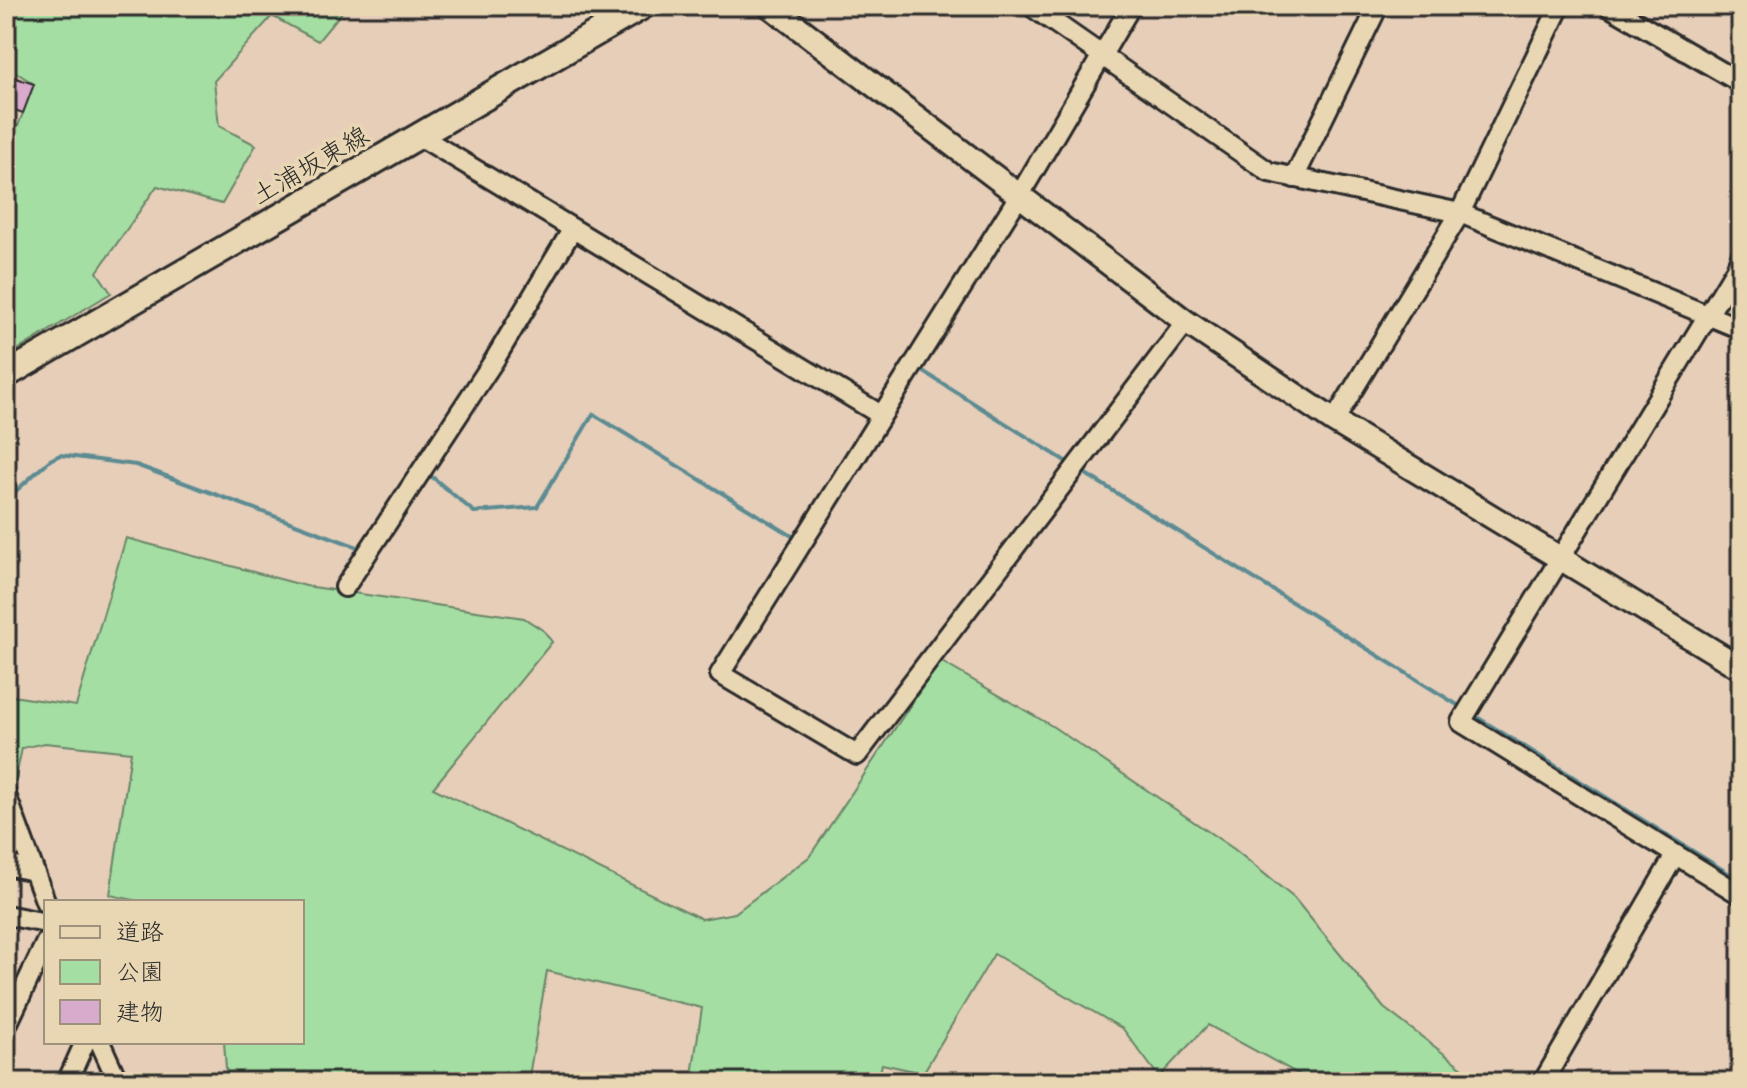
<svg xmlns="http://www.w3.org/2000/svg" width="1747" height="1088" font-family="'Comic Neue','Klee One',sans-serif">
<rect width="100%" height="100%" fill="#e6ceb9"/>
<filter id="ink" filterUnits="userSpaceOnUse"><feTurbulence type="fractalNoise" baseFrequency=".0125" numOctaves="2"/><feDisplacementMap in="SourceGraphic" scale="16" xChannelSelector="R" yChannelSelector="G"/><feConvolveMatrix kernelMatrix="1 2 1 2 8 2 1 2 1" color-interpolation-filters="sRGB"/></filter>
<g filter="url(#ink)">
<path fill="#a5dea3" stroke="#688467" stroke-width="2" d="M6 6H347L318 41 272 16 214 81 219 126 256 145 222 204 157 186 97 272 111 293 6 357V122L18 126 34 84 6 66Z
M126 538 306 586 524 618 544 631 552 642 433 788 702 919 735 913 809 857 940 661 1052 726 1234 849 1294 898 1384 1008 1481 1082H1313L1208 1025 1159 1077 1123 1029 994 954 923 1073 882 1064 878 1082H691L702 1008 547 971 528 1082H227L224 1042H302V902H143L110 895 131 752 45 743 22 748 6 826V695L76 706Z"/>
<g fill="none" stroke-linecap="round" stroke-linejoin="round">
<path stroke="#5b8b92" stroke-width="4" d="M860 467 921 370 1070 464
M1081 471 1464 709
M420 490 430 475 474 512 537 507 593 414 797 539
M6 500 50 460 60 455 136 465 363 549
M1472 714 1741 881"/>
</g>
<path fill="#d8abcd" stroke="#2b2b2b" stroke-width="2" d="M13 77 34 84 23 113 6 107V81L10 83Z"/>
<g fill="none" stroke-linecap="round" stroke-linejoin="round">
<g stroke="#2b2b2b" stroke-width="24">
<path id="minor" d="M1031 6 1269 172 1460 213 1741 329
M1131 6 1019 196 720 674 857 755 1186 322
M1608 6 1741 83
M418 135 881 415
M1294 178 1378 6
M1741 256 1736 269 1461 722 1741 895
M1334 421 1460 213 1560 6
M345 587 495 359 572 230
M6 795 46 903
M6 865 34 871
M6 915 46 923
M6 1027 46 942
M100 1042 118 1082
M67 1082 85 1042
M1543 1082 1675 855"/>
</g>
<g stroke="#2b2b2b" stroke-width="28">
<path id="tertiary" d="M770 6 1186 322 1334 421 1741 668"/>
</g>
<g stroke="#2b2b2b" stroke-width="30">
<path id="secondary" d="M6 375 643 6"/>
</g>
<use href="#minor" stroke="#e9d7b4" stroke-width="18"/>
<use href="#tertiary" stroke="#e9d7b4" stroke-width="22"/>
<use href="#secondary" stroke="#e9d7b4" stroke-width="24"/>
</g>
</g>
<g text-anchor="middle" stroke-width="7" stroke-linejoin="round" paint-order="stroke">
<g font-size="26" fill="#2b2b2b" stroke="#e9d7b4">
<text transform="translate(310 165) rotate(-30)" y="9">土浦坂東線</text>
</g>
</g>
<rect width="1747" height="1088" fill="none" stroke="#e9d7b4" stroke-width="32"/>
<rect x="16" y="16" width="1715" height="1056" fill="none" stroke="#2b2b2b" stroke-width="3" filter="url(#ink)"/>
<rect x="44" y="900" width="260" height="144" fill="#e9d7b4" stroke="#9d927d" stroke-width="2"/>
<rect x="60" y="926" width="40" height="12" fill="#e9d7b4" stroke="#9d927d" stroke-width="2"/>
<text x="116" y="940" font-size="24" fill="#2b2b2b">道路</text>
<rect x="60" y="960" width="40" height="24" fill="#a5dea3" stroke="#9d927d" stroke-width="2"/>
<text x="116" y="980" font-size="24" fill="#2b2b2b">公園</text>
<rect x="60" y="1000" width="40" height="24" fill="#d8abcd" stroke="#9d927d" stroke-width="2"/>
<text x="116" y="1020" font-size="24" fill="#2b2b2b">建物</text>
</svg>
